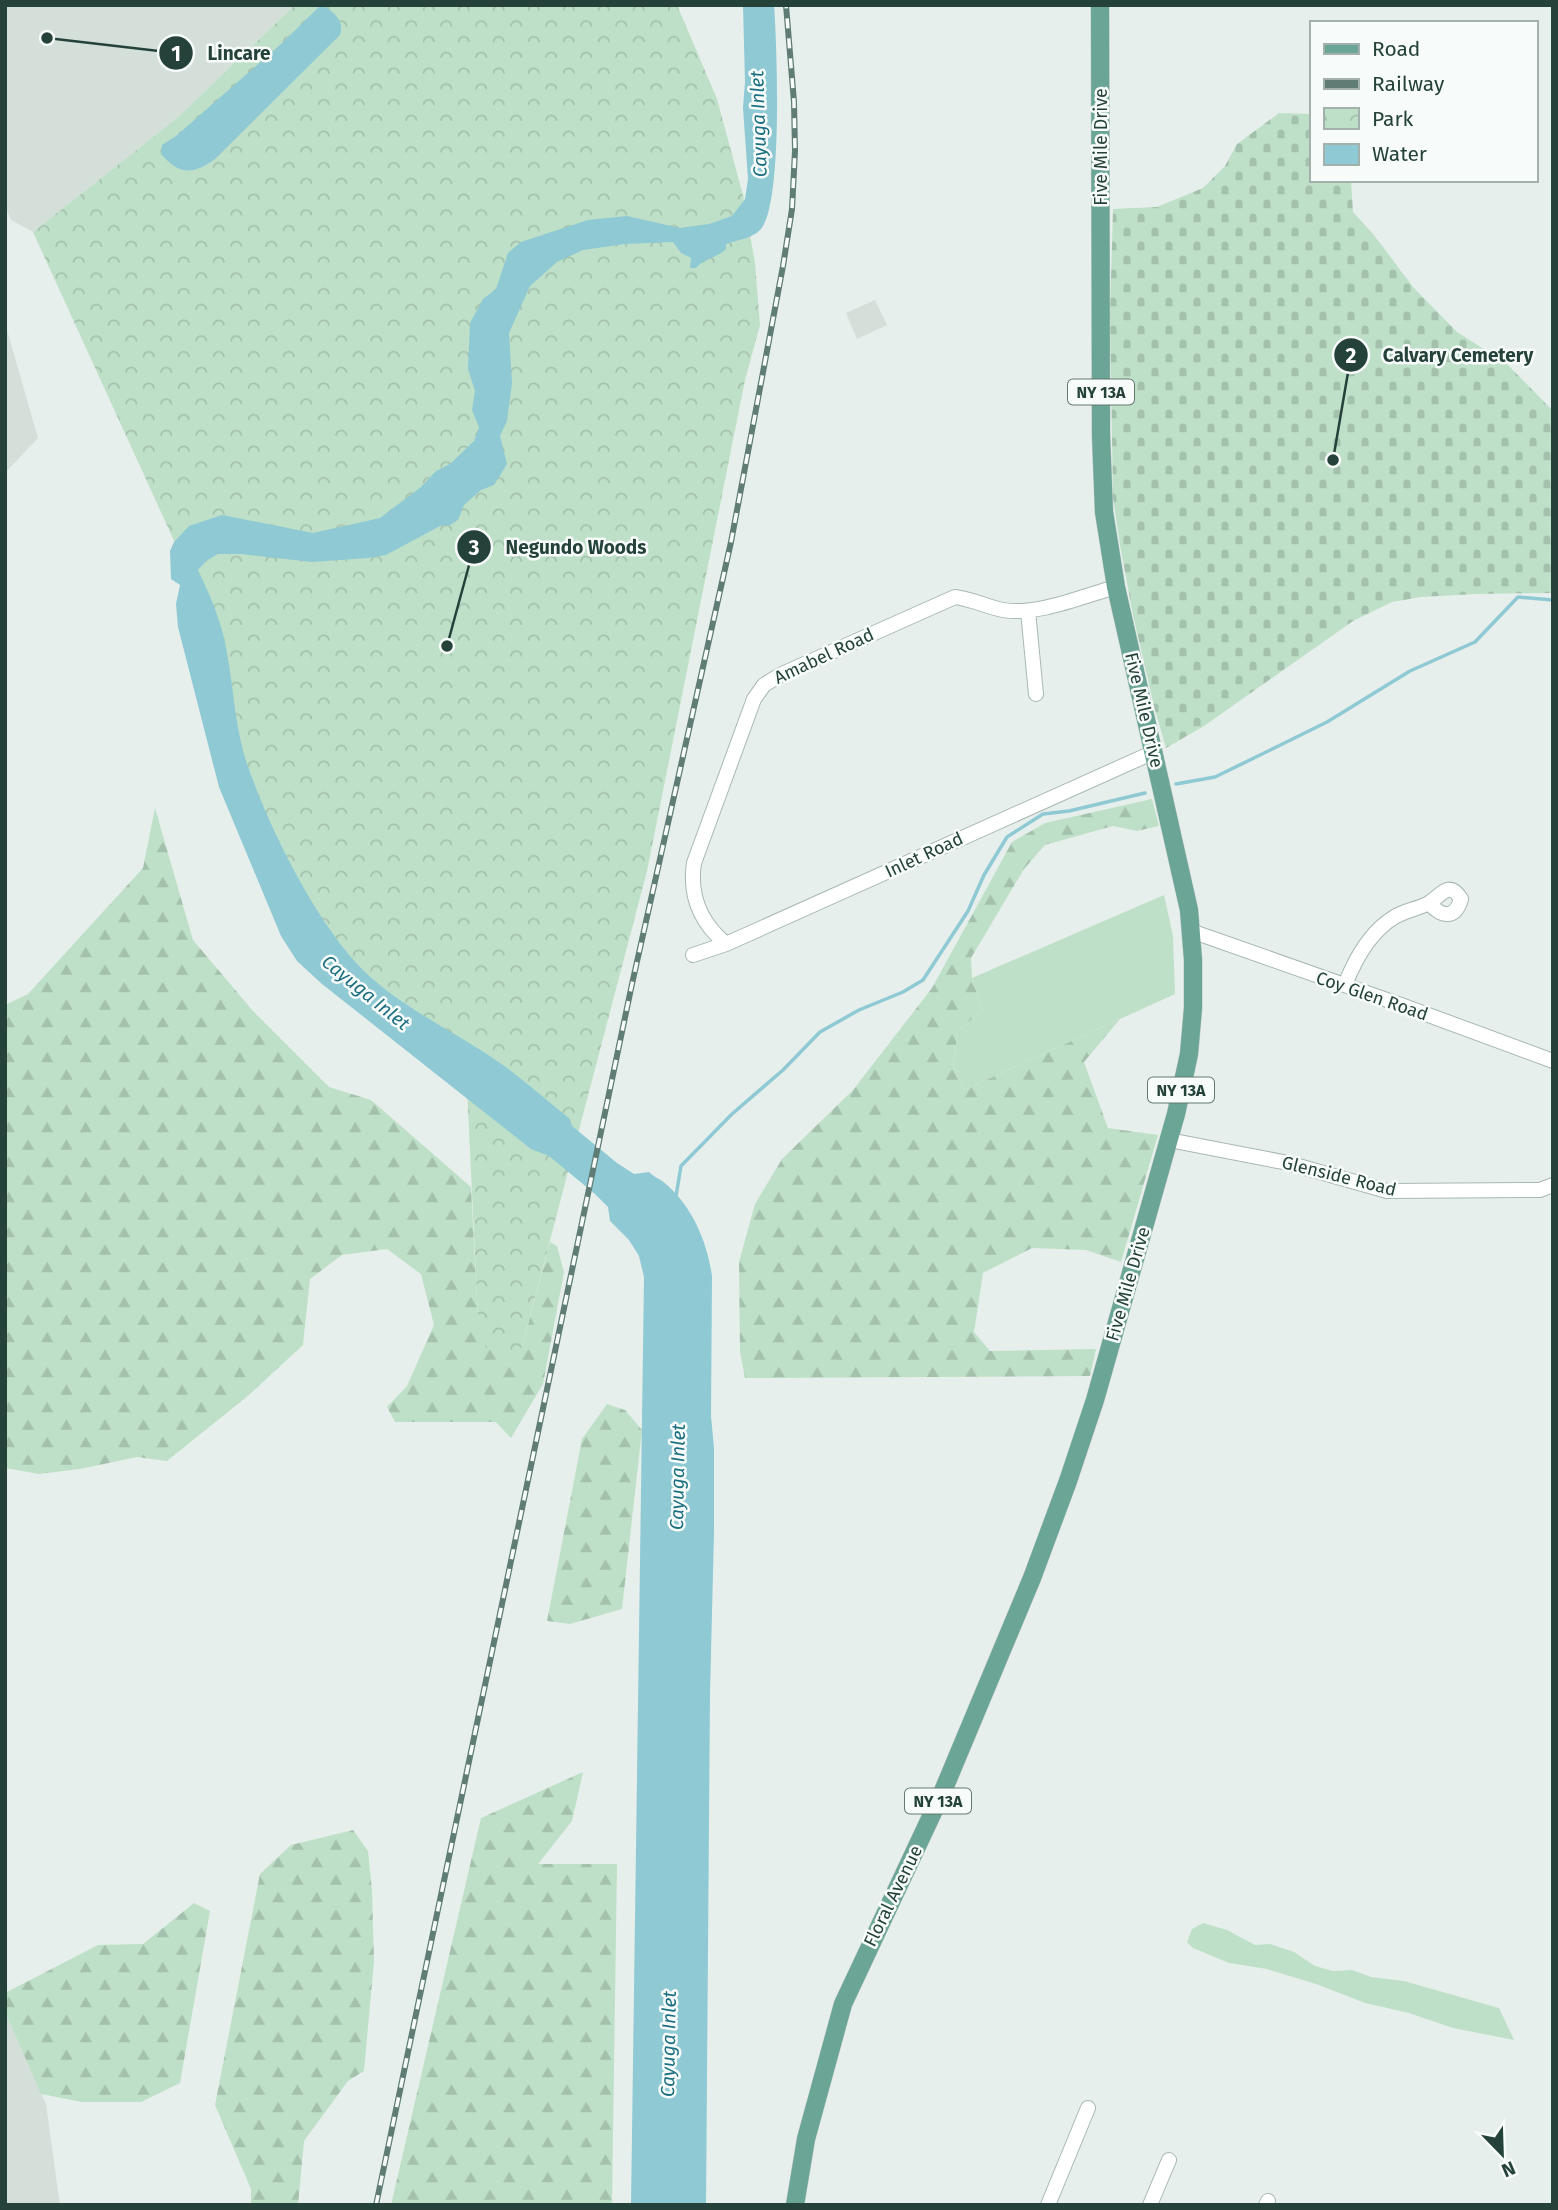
<svg xmlns="http://www.w3.org/2000/svg" width="1558" height="2210" font-family="'Fira Sans',sans-serif">
<defs>
<pattern id="forest-firs" width="22" height="20" patternUnits="userSpaceOnUse" patternTransform="scale(1.75)"><rect width="22" height="20" fill="#bfe0c8"/><path d="M5 1l3.5 6h-7zM16 11l3.5 6h-7z" fill="#a4c1ad"/></pattern>
<pattern id="cemetery-stones" width="16" height="16" patternUnits="userSpaceOnUse" patternTransform="scale(1.75)"><rect width="16" height="16" fill="#bfe0c8"/><path d="M2 7V4a2 2 0 0 1 4 0v3zM10 15v-3a2 2 0 0 1 4 0v3z" fill="#a4c1ad"/></pattern>
<pattern id="park-crowns" width="20" height="18" patternUnits="userSpaceOnUse" patternTransform="scale(1.75)"><rect width="20" height="18" fill="#bfe0c8"/><path d="M2 6a3 3 0 1 1 6 0M12 15a3 3 0 1 1 6 0" fill="none" stroke="#a4c1ad"/></pattern>
</defs>
<rect width="100%" height="100%" fill="#e6efeb"/>
<path fill="#d4dfda" d="M5 5H295L177 118 33 232 11 220 5 205Z
M875 300 887 325 857 339 846 313Z
M5 323 38 438 5 473Z
M5 2012 46 2104 60 2205H5Z"/>
<path fill="#bfe0c8" d="M1164 895 1173 936 1175 994 964 1090 953 1065 958 1031 982 1010 972 978Z
M1203 1923 1227 1930 1255 1945 1270 1944 1294 1952 1315 1966 1333 1971 1352 1970 1371 1977 1404 1981 1499 2008 1514 2040 1453 2028 1409 2013 1365 2003 1316 1984 1267 1969 1229 1963 1193 1948 1187 1942 1192 1929Z"/>
<path fill="url(#forest-firs)" d="M1152 799 1159 826 1137 831 1113 826 1045 845 1024 869 971 958 972 978 982 1010 958 1031 953 1065 964 1090 1120 1019 1084 1062 1108 1128 1158 1135 1121 1262 1086 1250 1032 1248 983 1273 974 1332 990 1351 1096 1349 1090 1376 745 1378 740 1352 739 1262 755 1204 782 1159 853 1090 932 988 1012 842 1045 823Z
M155 808 193 940 253 1011 329 1087 371 1100 471 1187 478 1318 522 1347 550 1242 557 1246 564 1272 543 1384 511 1438 496 1422H395L387 1407 407 1386 434 1325 421 1274 387 1249 342 1255 310 1279 303 1345 249 1395 167 1461 137 1457 80 1469 39 1474 5 1468V1005L28 994 143 868Z
M607 1404 625 1410 642 1430 622 1609 570 1624 547 1621 582 1439Z
M583 1772 572 1821 538 1864H617L612 2205H391L481 1818Z
M353 1830 368 1851 372 1890 374 1961 364 2071 348 2081 304 2141 298 2205H251V2189L215 2105 260 1874 291 1845Z
M194 1903 210 1911 180 2083 141 2102H82L41 2094 5 2012V1993L98 1945 143 1944Z"/>
<path fill="url(#cemetery-stones)" d="M1279 113 1311 114V180H1351L1353 212 1374 235 1413 287 1457 332 1507 364 1553 411V593L1475 594 1421 597 1392 602 1353 621 1204 726 1166 748 1155 710 1133 615 1120 545 1113 498 1110 314 1113 209 1157 207 1203 188 1225 166 1237 144Z"/>
<path fill="url(#park-crowns)" d="M295 5H677L717 99 743 195 755 263 760 325 745 380 647 871 522 1347C508 1355 500 1354 486 1348L478 1318 466 1067 367 997 287 898 181 556 33 232 177 118Z"/>
<path fill="#8ec9d4" d="M321 5C333 10 345 21 340 35L215 159C193 175 179 175 161 154L162 145 176 136 281 44Z
M743 5H774C777 45 783 203 761 229 754 238 737 240 726 244V249C717 258 705 258 696 268H690L691 258 681 253 673 242 625 244 583 250 557 262 530 286 509 333 512 383 507 421 500 436 507 464 494 485 481 490 464 505 458 520 450 525 440 526 386 555 368 558 312 562 241 554H218L206 561 198 570C208 591 217 611 223 634 233 674 233 715 244 754 264 819 316 924 364 971 403 1009 456 1032 500 1063 524 1080 547 1101 570 1119L572 1126 617 1163 634 1174 649 1172C655 1178 661 1179 667 1185 693 1208 707 1242 712 1276L711 1416 714 1448V1532L710 1693 706 2205H631L644 1277 639 1256 629 1240 610 1221 608 1207 595 1194 549 1156 531 1149 322 984 297 961 281 936 219 787 178 627 176 604 180 585 171 579 170 551 174 542 189 526 222 515 313 533 380 518 421 487 436 471 450 464 474 441 479 427 472 410 475 391 468 369 470 323 483 299 496 289 508 253 521 242 588 220 627 216 680 228 709 224 732 216 745 199 748 179 743 108 745 82Z"/>
<g fill="none" stroke-linecap="round" stroke-linejoin="round">
<path stroke="#8ec9d4" stroke-width="3.5" d="M1176 784 1215 777 1258 756 1327 722 1410 671 1475 642 1518 597 1553 600
M676 1196 681 1166 732 1114 783 1070 820 1032 859 1010 903 992 923 980 968 911 984 875 1007 837 1043 814 1069 811 1145 793"/>
<g stroke="#a8b8b2" stroke-width="16">
<path id="minor" d="M1028 611 1036 694
M1191 931 1404 1006 1553 1061
M726 944C701 923 689 896 694 863L754 699 764 685 780 675 955 597C972 599 987 607 1003 610 1037 616 1083 596 1116 587
M693 955 726 944 1154 752
M1345 985C1355 959 1370 931 1396 916 1406 911 1416 909 1427 904 1440 898 1448 878 1461 899 1455 920 1441 917 1429 903
M1169 1140 1288 1163 1387 1191 1540 1190 1553 1185
M1048 2205 1088 2108
M1150 2205 1169 2160
M1266 2205 1268 2201"/>
</g>
<g stroke="#c2cac8" stroke-width="19">
<path id="major" d="M795 2205 806 2139 843 2004 943 1791 1032 1578 1068 1481 1095 1400 1176 1114 1189 1054 1193 1008V960L1189 910 1116 587 1104 512 1101 435 1100 5"/>
</g>
<use href="#minor" stroke="#fff" stroke-width="14"/>
<use href="#major" stroke="#6aa596" stroke-width="18"/>
<g stroke="#5f7d75" stroke-width="6">
<path id="rail" d="M376 2205 632 984 731 542 783 266 792 209 795 151 794 102 786 5"/>
</g>
<use href="#rail" stroke="#f7fbf9" stroke-width="3.5" stroke-dasharray="10" stroke-linecap="butt"/>
</g>
<g text-anchor="middle" stroke-width="5" stroke-linejoin="round" paint-order="stroke">
<g fill="#f7fbf9" stroke="#637a73" stroke-width="2">
<rect x="1068" y="379.5" width="66" height="25" rx="5"/>
<rect x="1148" y="1077.5" width="66" height="25" rx="5"/>
<rect x="905" y="1788.5" width="66" height="25" rx="5"/>
</g>
<g font-size="16" font-weight="bold" fill="#24423a">
<text x="1101" y="398">NY 13A</text>
<text x="1181" y="1096">NY 13A</text>
<text x="938" y="1807">NY 13A</text>
</g>
<g font-size="18" fill="#24423a" stroke="#f7fbf9">
<text transform="translate(1101 147) rotate(-90)" y="6">Five Mile Drive</text>
<text transform="translate(824 656) rotate(-25)" y="6">Amabel Road</text>
<text transform="translate(1144 710) rotate(77)" y="6">Five Mile Drive</text>
<text transform="translate(924 855) rotate(-25)" y="6">Inlet Road</text>
<text transform="translate(1372 996) rotate(19)" y="6">Coy Glen Road</text>
<text transform="translate(1339 1176) rotate(14)" y="6">Glenside Road</text>
<text transform="translate(1128 1284) rotate(-74)" y="6">Five Mile Drive</text>
<text transform="translate(893 1896) rotate(-64)" y="6">Floral Avenue</text>
</g>
<g font-size="19" font-style="italic" fill="#1c6f80" stroke="#f7fbf9">
<text transform="translate(758 124) rotate(-92)" y="7">Cayuga Inlet</text>
<text transform="translate(366 992) rotate(39)" y="7">Cayuga Inlet</text>
<text transform="translate(677 1477) rotate(-89)" y="7">Cayuga Inlet</text>
<text transform="translate(668 2044) rotate(-89)" y="7">Cayuga Inlet</text>
</g>
</g>
<path fill="none" stroke="#24423a" stroke-width="2.5" d="M47 38L176 53M1333 460L1351 355M447 646L474 547"/>
<g fill="#24423a" stroke="#f7fbf9" stroke-width="2.5">
<circle cx="47" cy="38" r="7"/>
<circle cx="1333" cy="460" r="7"/>
<circle cx="447" cy="646" r="7"/>
<circle cx="176" cy="53" r="18"/>
<circle cx="1351" cy="355" r="18"/>
<circle cx="474" cy="547" r="18"/>
</g>
<g font-size="21" text-anchor="middle" font-weight="bold" fill="#fff">
<text x="176" y="61">1</text>
<text x="1351" y="363">2</text>
<text x="474" y="555">3</text>
</g>
<g font-size="19" text-anchor="middle" font-weight="bold" fill="#24423a" stroke="#f7fbf9" stroke-width="5" stroke-linejoin="round" paint-order="stroke">
<text x="239" y="60">Lincare</text>
<text x="1458" y="362">Calvary Cemetery</text>
<text x="576" y="554">Negundo Woods</text>
</g>
<rect width="1558" height="2210" fill="none" stroke="#24423a" stroke-width="14"/>
<rect x="1310" y="21" width="228" height="161" fill="#f7fbf9" stroke="#a3b1ad" stroke-width="2"/>
<rect x="1324" y="44" width="35" height="10" fill="#6aa596" stroke="#a3b1ad" stroke-width="2"/>
<text x="1372" y="56" font-size="21" fill="#24423a">Road</text>
<rect x="1324" y="79" width="35" height="10" fill="#5f7d75" stroke="#a3b1ad" stroke-width="2"/>
<text x="1372" y="91" font-size="21" fill="#24423a">Railway</text>
<rect x="1324" y="108" width="35" height="21" fill="url(#park-crowns)" stroke="#a3b1ad" stroke-width="2"/>
<text x="1372" y="126" font-size="21" fill="#24423a">Park</text>
<rect x="1324" y="144" width="35" height="21" fill="#8ec9d4" stroke="#a3b1ad" stroke-width="2"/>
<text x="1372" y="161" font-size="21" fill="#24423a">Water</text>
<g transform="translate(1502 2154) rotate(157)" stroke="#f7fbf9" stroke-width="5" paint-order="stroke">
<path d="M0-5L12 26L0 18L-12 26Z" fill="#24423a"/>
<text y="-10" font-size="19" font-weight="bold" text-anchor="middle" fill="#24423a">N</text>
</g>
</svg>
